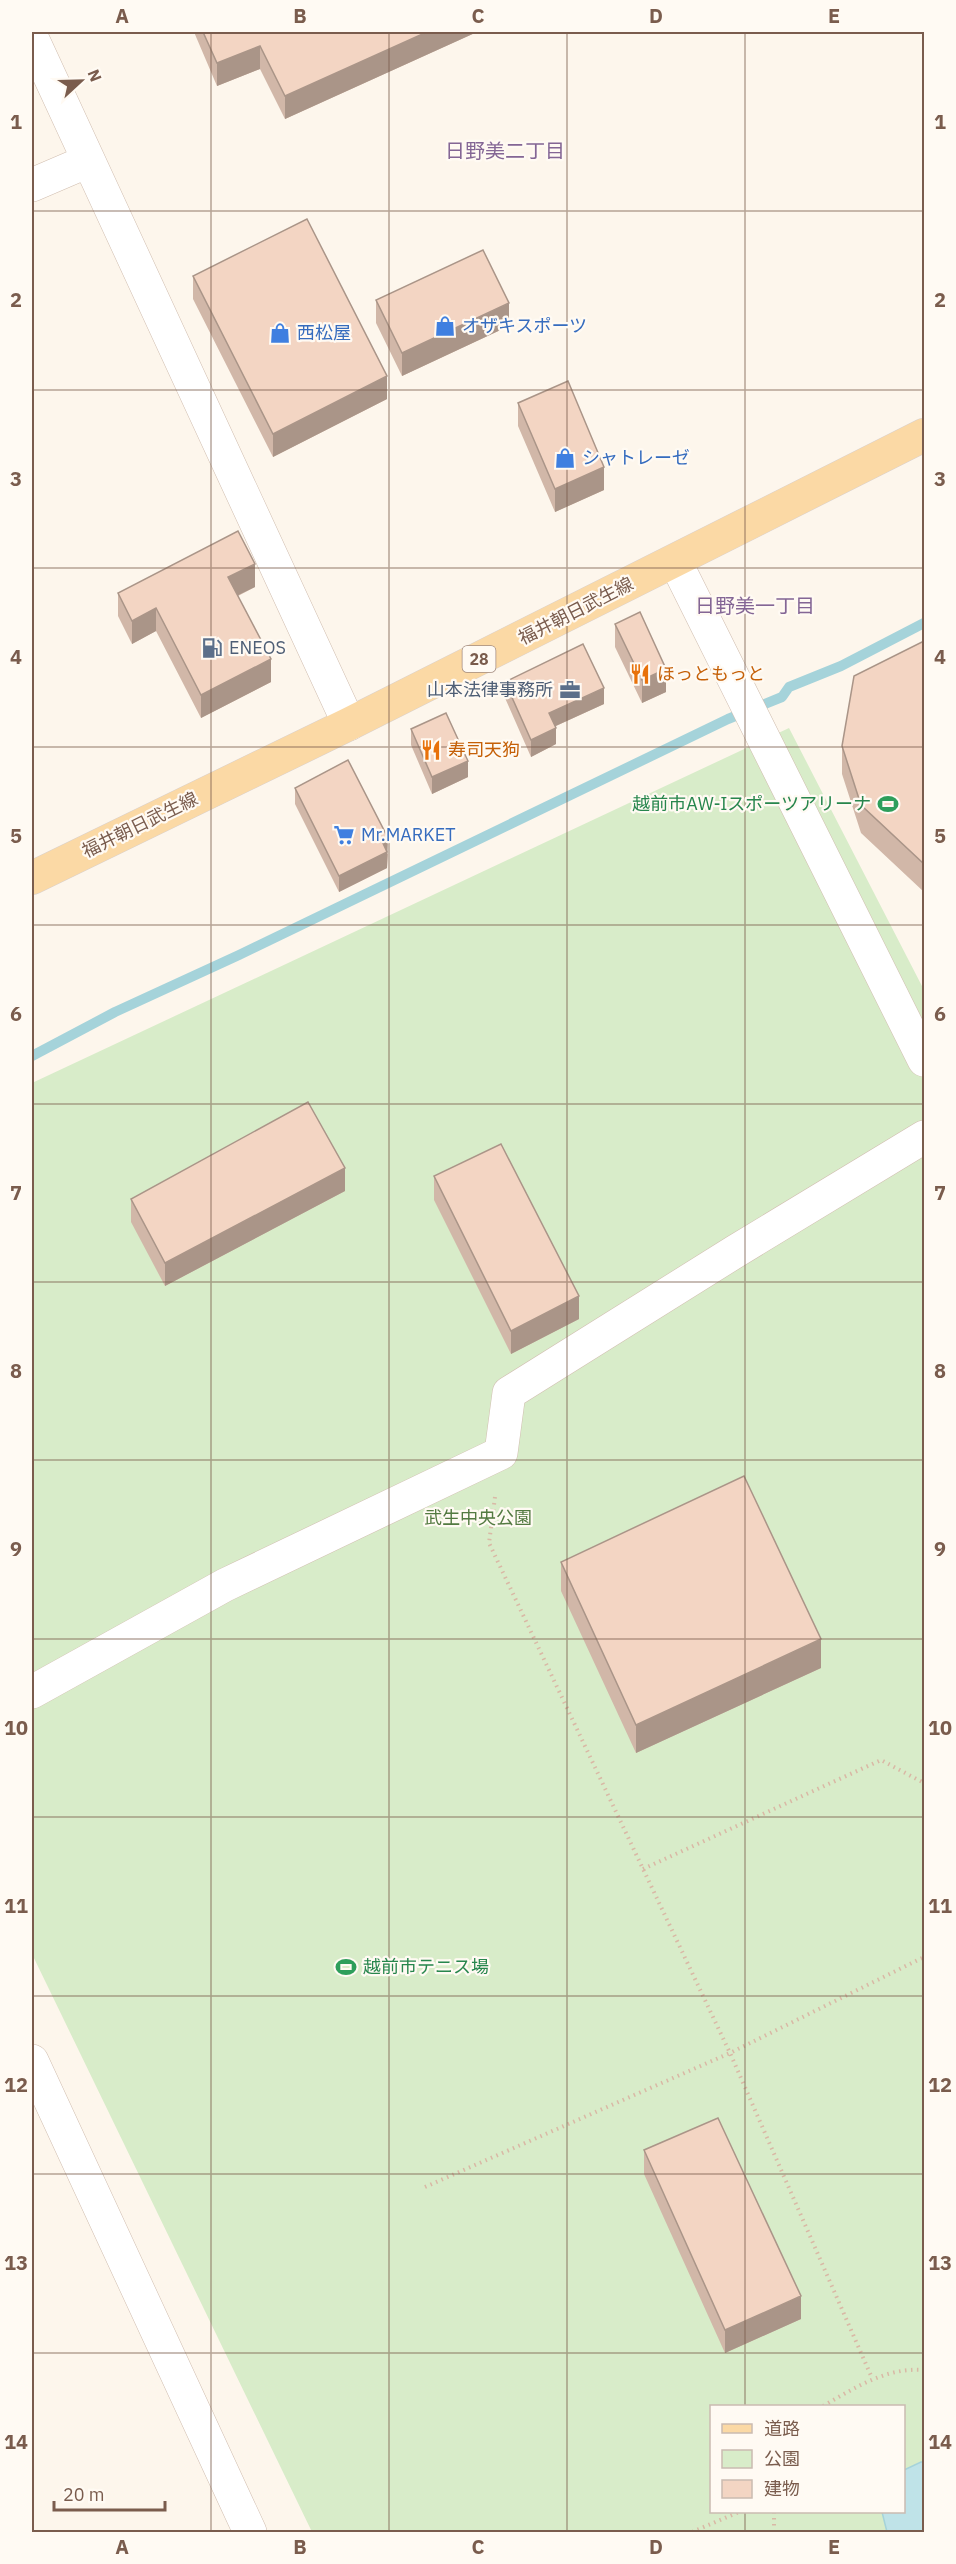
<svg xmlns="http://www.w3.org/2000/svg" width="956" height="2564" font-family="'IBM Plex Sans','Noto Sans JP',sans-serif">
<rect width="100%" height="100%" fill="#fdf6ec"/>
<path fill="#d8ecc9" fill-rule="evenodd" d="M789 728 924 990V2532H312L32 1954V1083ZM712 2406H904V2512H712Z"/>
<path fill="#bfe3e8" stroke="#a5d3da" stroke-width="1.5" d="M921 2462H924V2532H887L882 2512H904V2470Z"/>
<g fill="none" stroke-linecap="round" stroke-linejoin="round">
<path stroke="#a5d3da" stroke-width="10" d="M32 1056 115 1012 239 955 728 719 782 697 789 687 841 666 924 623"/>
<g stroke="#d1beb0" stroke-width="34">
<path id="minor" d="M32 38 349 724
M32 185 88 161
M675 561 924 1060
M32 1692 225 1585 501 1453 509 1393 736 1251 924 1137
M32 2061 250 2532"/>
</g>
<g stroke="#dad1cd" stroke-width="34">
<path id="major" d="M32 878 349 724 924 435"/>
</g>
<path stroke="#d9b8a5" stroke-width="4" stroke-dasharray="1.5 4.5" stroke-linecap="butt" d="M495 1497 489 1543 730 2053 872 2378
M643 1869 881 1760 924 1783
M425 2187 730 2053 924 1957
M823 2406C855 2388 886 2367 924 2370
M774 2512V2532
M692 2532 739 2512"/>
<use href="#minor" stroke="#fff" stroke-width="33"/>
<use href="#major" stroke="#fbd9a5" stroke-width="33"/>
</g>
<path fill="#d1b7a8" d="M194 32H477L285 119 260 69 217 86Z
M193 276 387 399 273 457 193 299Z
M376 300 509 326 402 376 376 323Z
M518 403 604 490 555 512 518 426Z
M255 587 238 596 271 682 201 718 156 631 132 644 118 616V593Z
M615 624 666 692 642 703 615 647Z
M924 641V892L861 833 842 774V746Z
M505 682 604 704 556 726V744L531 757 505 698Z
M411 729 468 777 432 794 411 745Z
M295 788 388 854 387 868 339 892 295 804Z
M434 1176 579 1319 511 1354 434 1200Z
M345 1191 165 1286 131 1222V1199Z
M561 1562 821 1668 636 1753 561 1591Z
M644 2150 801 2319 725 2353 644 2174Z"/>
<path fill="#aa9588" d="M427 32H477L285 119V96Z
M260 46V69L217 86V63Z
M509 303V326L402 376V353Z
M387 376V399L273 457V434Z
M604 467V490L555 512V489Z
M255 564V587L228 600V577Z
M156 608V631L132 644V621Z
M271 659V682L201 718V695Z
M666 669V692L642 703V680Z
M604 688V704L549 729V713Z
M556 728V744L531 757V740Z
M468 761V777L432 794V777Z
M388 838 387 868 339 892V876L382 841Z
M345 1168V1191L165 1286V1263Z
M579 1296V1319L511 1354V1331Z
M821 1639V1668L636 1753V1725Z
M801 2296V2319L725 2353V2330Z"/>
<path fill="#f3d5c3" stroke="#aa9588" stroke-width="1.5" d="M203 32H427L285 96 260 46 217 63Z
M307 219 387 376 273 434 193 276Z
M483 250 509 303 402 353 376 300Z
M568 381 604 467 555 489 518 403Z
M238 531 255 564 228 577 271 659 201 695 156 608 132 621 118 593Z
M640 612 666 669 642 680 615 624Z
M924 641V864L861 805 842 746 854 676Z
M583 644 604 688 549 713 556 728 531 740 505 682Z
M446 713 468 761 432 777 411 729Z
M348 760 388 838 382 841 387 852 339 876 295 788Z
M308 1102 345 1168 165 1263 131 1199Z
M501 1144 579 1296 511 1331 434 1176Z
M744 1476 821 1639 636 1725 561 1562Z
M718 2118 801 2296 725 2330 644 2150Z"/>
<path fill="none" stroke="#7a5c4d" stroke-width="1.5" stroke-opacity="0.55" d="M211 32V2532M389 32V2532M567 32V2532M745 32V2406M32 211H924M32 390H924M32 568H924M32 747H924M32 925H924M32 1104H924M32 1282H924M32 1460H924M32 1639H924M32 1817H924M32 1996H924M32 2174H924M32 2353H924M745 2512V2532"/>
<defs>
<g id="shop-bare" transform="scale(1.62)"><path d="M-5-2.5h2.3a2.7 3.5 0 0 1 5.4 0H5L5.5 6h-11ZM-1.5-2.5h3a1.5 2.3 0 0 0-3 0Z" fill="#3f7fe0" stroke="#fffaf3" stroke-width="2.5" paint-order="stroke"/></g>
<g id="fuel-bare" transform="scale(1.62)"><path d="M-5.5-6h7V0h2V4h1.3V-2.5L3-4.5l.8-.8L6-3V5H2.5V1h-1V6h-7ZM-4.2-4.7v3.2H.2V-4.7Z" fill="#5c6f8a" stroke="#fffaf3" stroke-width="2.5" paint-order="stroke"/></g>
<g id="restaurant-bare" transform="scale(1.62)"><path d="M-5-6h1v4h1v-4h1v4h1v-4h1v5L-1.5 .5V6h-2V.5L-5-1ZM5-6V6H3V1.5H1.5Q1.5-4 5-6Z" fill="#e8710a" stroke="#fffaf3" stroke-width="2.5" paint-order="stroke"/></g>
<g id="office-bare" transform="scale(1.62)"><path d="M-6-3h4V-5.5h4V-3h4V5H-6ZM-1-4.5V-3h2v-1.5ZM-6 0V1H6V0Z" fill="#5c6f8a" stroke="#fffaf3" stroke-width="2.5" paint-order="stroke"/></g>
<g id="stadium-bare" transform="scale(1.62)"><path d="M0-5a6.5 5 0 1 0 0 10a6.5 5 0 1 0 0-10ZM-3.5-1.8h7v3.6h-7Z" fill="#2e9e5b" stroke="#fffaf3" stroke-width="2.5" paint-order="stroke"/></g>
<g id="supermarket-bare" transform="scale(1.62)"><path d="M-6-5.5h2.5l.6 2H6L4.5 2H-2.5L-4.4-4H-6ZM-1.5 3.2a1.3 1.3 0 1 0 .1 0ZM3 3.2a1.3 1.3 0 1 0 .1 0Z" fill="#3f7fe0" stroke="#fffaf3" stroke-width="2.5" paint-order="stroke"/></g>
</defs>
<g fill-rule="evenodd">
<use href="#shop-bare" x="445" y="326"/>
<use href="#shop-bare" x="280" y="333"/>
<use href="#shop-bare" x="565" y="458"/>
<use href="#fuel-bare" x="212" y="648"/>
<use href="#restaurant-bare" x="640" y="674"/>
<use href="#office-bare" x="570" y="690"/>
<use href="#restaurant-bare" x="431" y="750"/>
<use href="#stadium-bare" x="888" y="804"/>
<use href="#supermarket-bare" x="344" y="835"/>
<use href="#stadium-bare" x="346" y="1967"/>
</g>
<g text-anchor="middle" stroke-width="4.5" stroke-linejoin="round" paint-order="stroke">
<rect fill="#fffaf3" stroke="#a28b7f" stroke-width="1.5" x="462.5" y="646" width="33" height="26" rx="4.5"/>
<g font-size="16" font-weight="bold" fill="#7a5c4d">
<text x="479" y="665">28</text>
</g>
<g font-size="18" fill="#366cbe" stroke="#fffaf3" text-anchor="start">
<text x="462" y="332">オザキスポーツ</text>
<text x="297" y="339">西松屋</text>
<text x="582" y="464">シャトレーゼ</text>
<text x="361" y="841">Mr.MARKET</text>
</g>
<g font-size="18" fill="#7a5c4d" stroke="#fffaf3">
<text transform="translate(576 611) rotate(-27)" y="6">福井朝日武生線</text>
<text transform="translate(140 825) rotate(-26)" y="6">福井朝日武生線</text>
</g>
<g font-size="18" fill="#4e5e75" stroke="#fffaf3" text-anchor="start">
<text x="229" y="654">ENEOS</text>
<text x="553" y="696" text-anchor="end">山本法律事務所</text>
</g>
<g font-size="18" fill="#c56008" stroke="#fffaf3" text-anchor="start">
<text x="657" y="680">ほっともっと</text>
<text x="448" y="756">寿司天狗</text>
</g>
<g font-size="18" fill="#27864d" stroke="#fffaf3" text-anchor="end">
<text x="871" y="810">越前市AW-Iスポーツアリーナ</text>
<text x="363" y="1973" text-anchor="start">越前市テニス場</text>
</g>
<g font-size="18" fill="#537a41" stroke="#fffaf3">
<text x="478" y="1524">武生中央公園</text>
</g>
<g font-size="20" fill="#846695" stroke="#fffaf3">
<text x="505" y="158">日野美二丁目</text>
<text x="755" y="613">日野美一丁目</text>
</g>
</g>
<rect width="956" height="2564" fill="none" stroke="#fffaf3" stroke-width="66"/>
<rect x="710" y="2405" width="195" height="108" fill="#fffaf3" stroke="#cabbb1" stroke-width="1.5"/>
<rect x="722" y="2424" width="30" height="9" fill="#fbd9a5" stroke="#cabbb1" stroke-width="1.5"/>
<text x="764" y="2435" font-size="18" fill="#7a5c4d">道路</text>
<rect x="722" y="2450" width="30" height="18" fill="#d8ecc9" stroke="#cabbb1" stroke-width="1.5"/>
<text x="764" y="2465" font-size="18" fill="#7a5c4d">公園</text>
<rect x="722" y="2480" width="30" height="18" fill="#f3d5c3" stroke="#cabbb1" stroke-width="1.5"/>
<text x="764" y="2495" font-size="18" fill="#7a5c4d">建物</text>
<g transform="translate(81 81) rotate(68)" stroke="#fffaf3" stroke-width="4.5" paint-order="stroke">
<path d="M0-4.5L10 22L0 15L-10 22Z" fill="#7a5c4d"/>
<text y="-9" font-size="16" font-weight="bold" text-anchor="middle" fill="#7a5c4d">N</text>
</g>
<path d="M54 2501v9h111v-9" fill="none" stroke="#7a5c4d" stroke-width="3"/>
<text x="63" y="2501" font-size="18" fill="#7a5c4d" stroke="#fffaf3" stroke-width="4.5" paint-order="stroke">20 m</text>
<rect x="33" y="33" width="890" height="2498" fill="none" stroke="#7a5c4d" stroke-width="2"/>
<g font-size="20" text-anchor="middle" font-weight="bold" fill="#7a5c4d">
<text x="122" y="23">A</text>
<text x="300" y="23">B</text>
<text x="478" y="23">C</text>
<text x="656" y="23">D</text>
<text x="834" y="23">E</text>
<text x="16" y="129">1</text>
<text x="940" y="129">1</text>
<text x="16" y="307">2</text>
<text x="940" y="307">2</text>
<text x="16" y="486">3</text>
<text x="940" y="486">3</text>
<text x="16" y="664">4</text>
<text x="940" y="664">4</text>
<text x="16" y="843">5</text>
<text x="940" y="843">5</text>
<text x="16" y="1021">6</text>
<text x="940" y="1021">6</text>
<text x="16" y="1200">7</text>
<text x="940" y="1200">7</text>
<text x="16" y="1378">8</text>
<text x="940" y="1378">8</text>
<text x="16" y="1556">9</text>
<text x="940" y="1556">9</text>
<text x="16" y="1735">10</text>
<text x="940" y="1735">10</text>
<text x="16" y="1913">11</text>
<text x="940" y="1913">11</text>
<text x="16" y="2092">12</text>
<text x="940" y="2092">12</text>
<text x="16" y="2270">13</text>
<text x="940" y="2270">13</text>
<text x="16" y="2449">14</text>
<text x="940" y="2449">14</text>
<text x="122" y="2554">A</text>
<text x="300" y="2554">B</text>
<text x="478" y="2554">C</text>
<text x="656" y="2554">D</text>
<text x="834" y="2554">E</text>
</g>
</svg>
